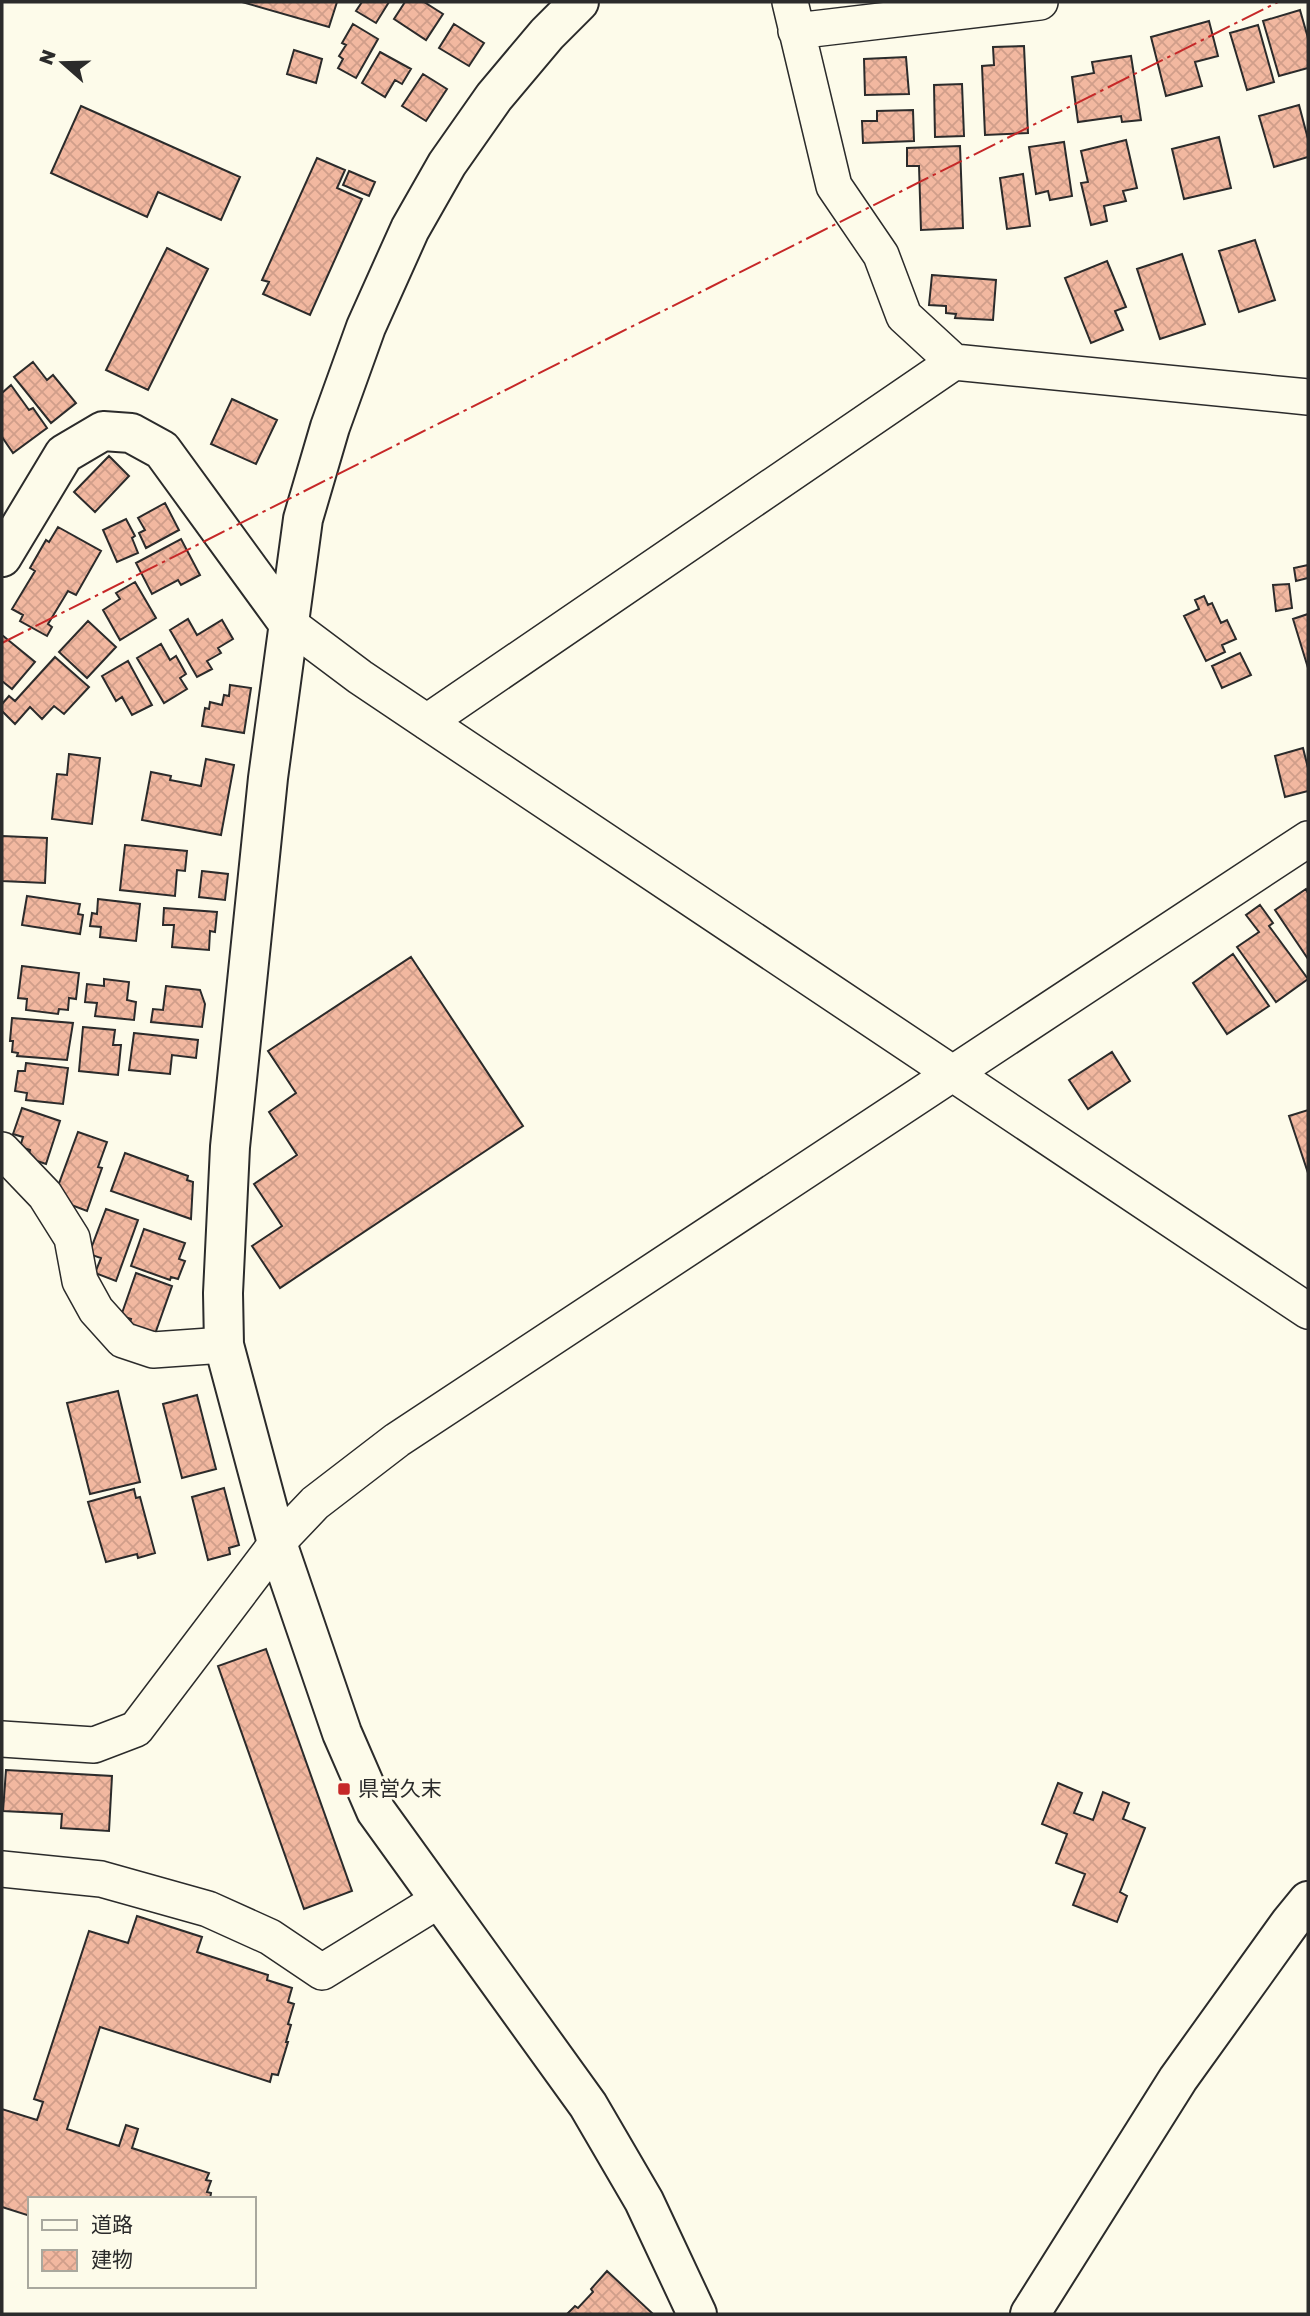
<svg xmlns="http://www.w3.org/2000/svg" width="1310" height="2316" font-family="'Golos Text','Noto Sans JP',sans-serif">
<defs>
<pattern id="building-cross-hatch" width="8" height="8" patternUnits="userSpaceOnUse" patternTransform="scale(1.75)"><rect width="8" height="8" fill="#f2b8a0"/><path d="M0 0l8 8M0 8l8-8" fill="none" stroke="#d09e8a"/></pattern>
</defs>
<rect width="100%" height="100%" fill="#fdfbea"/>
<path fill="url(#building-cross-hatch)" stroke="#2b2b2b" stroke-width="2" d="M242 2H337L329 27Z
M362 2H389L376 23 356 11Z
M405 2H424L443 14 426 40 394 19Z
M1300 10 1308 38V68L1279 76 1263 21Z
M1209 21 1218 56 1195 62 1202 86 1166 96 1151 37Z
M353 24 378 39 356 78 338 68 343 59 339 56 346 45 342 43Z
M454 24 484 43 469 66 439 48Z
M1258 25 1274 82 1247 90 1230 33Z
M1024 46 1028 133 985 135 982 66 994 65 993 47Z
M294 50 322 59 316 83 287 74Z
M380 52 411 69 402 84 395 80 385 97 362 83Z
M1131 56 1141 120 1122 122 1121 116 1078 122 1072 77 1094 73 1092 62Z
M906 57 909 94 865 95 864 59Z
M423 74 447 89 426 121 402 106Z
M962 84 964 136 935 137 934 85Z
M1299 105 1308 139V157L1274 167 1259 116Z
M81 106 240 177 221 220 158 192 147 217 51 173Z
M913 110 914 141 863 143 862 121H877V111Z
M1219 137 1231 188 1184 199 1172 149Z
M1126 140 1137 188 1123 191 1126 201 1104 206 1107 221 1091 225 1081 183 1088 182 1081 151Z
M1064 142 1072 196 1050 200 1048 191 1036 194 1029 147Z
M960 146 963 228 921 230 919 166H907V148Z
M317 158 345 170 337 188 362 199 310 315 263 294 269 282 262 280Z
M349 171 375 182 369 196 343 185Z
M1023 174 1030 226 1007 229 1000 178Z
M1255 240 1275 300 1239 312 1219 251Z
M167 248 208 269 148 390 106 370Z
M1182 254 1205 324 1160 339 1137 269Z
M1107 261 1126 307 1115 311 1123 330 1091 343 1065 278Z
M932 275 996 280 993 320 955 318 956 314 946 313V306L929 305Z
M33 362 47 380 53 375 76 403 51 423 14 377Z
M11 385 29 410 33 408 47 428 13 453 2 437V393Z
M232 399 277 420 256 464 211 444Z
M109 456 129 476 95 512 74 492Z
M165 503 179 530 146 548 139 533 145 530 138 518Z
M126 519 135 536 132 538 138 553 117 562 103 530Z
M58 527 101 551 76 595 68 591 48 624 52 627 47 636 20 621 23 615 12 609 35 571 30 568 46 540 49 542Z
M181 539 200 575 181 585 178 580 152 594 136 563Z
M1308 565V578L1296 581 1294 568Z
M135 582 156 618 120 640 103 610 120 599 116 593Z
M1289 584 1292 608 1276 611 1273 585Z
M1204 596 1208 605 1212 603 1221 623 1227 620 1236 639 1222 645 1225 652 1206 661 1184 616 1199 609 1195 600Z
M1308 614V668L1293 619Z
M188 619 197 635 222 620 233 639 218 648 221 653 207 661 212 669 197 677 170 630Z
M88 621 116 647 87 678 59 652Z
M2 635 35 662 12 689 2 681Z
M161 644 170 660 176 656 186 674 180 678 187 689 164 703 137 658Z
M1240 653 1251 675 1222 688 1212 666Z
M55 657 89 687 64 714 54 706 42 719 30 707 15 724 2 711V704L9 696 15 701Z
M128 661 152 705 132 715 122 697 116 701 102 676Z
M230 685 251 688 244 733 202 726 205 708 209 709 210 702 222 705 224 695 229 696Z
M1303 748 1308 768V791L1285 797 1275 756Z
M69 754 100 758 92 824 52 819 57 774 67 775Z
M206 759 234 765 221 835 142 820 151 772 171 776 170 780 201 786Z
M2 836 47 838 45 883 2 881Z
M125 845 187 851 185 871 177 870 175 896 120 890Z
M202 871 228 874 225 900 199 897Z
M1306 889 1308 893V959L1275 910Z
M27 896 80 904 78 914 83 915 80 934 22 925Z
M98 899 140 904 136 941 100 937 101 927 90 926 92 913 97 914Z
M1260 905 1273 923 1269 926 1308 979 1276 1002 1237 947 1259 932 1246 915Z
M164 908 217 912 215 932 210 931 209 950 172 947 174 925H163Z
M1233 954 1269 1006 1227 1034 1193 983Z
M411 957 523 1126 280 1288 252 1246 282 1226 254 1184 297 1155 269 1112 296 1093 268 1051Z
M22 966 79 973 76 999 69 998 68 1010 59 1009 58 1014 26 1010 27 999 18 998Z
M104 979 129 982 127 1000 136 1002 134 1020 95 1016 97 1003 85 1002 87 984 104 986Z
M166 986 200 990 205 1004 202 1027 151 1022 153 1009 163 1010Z
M12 1018 73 1023 67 1060 17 1056 18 1053 12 1052 13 1041H10Z
M83 1027 115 1030 113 1045H121L118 1075 79 1071Z
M134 1033 198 1040 196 1058 172 1055 170 1074 129 1070Z
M1112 1052 1130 1081 1088 1109 1069 1080Z
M26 1063 68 1068 63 1104 26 1100 27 1093 15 1091 18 1071H25Z
M22 1108 60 1121 46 1164 28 1158 30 1150 20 1147 23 1137 13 1134Z
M1308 1110V1173L1289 1116Z
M78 1132 107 1142 98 1167 102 1168 87 1211 66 1203 57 1189Z
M125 1153 188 1176 187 1180 193 1182 191 1219 111 1191Z
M106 1209 138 1220 116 1281 95 1273 101 1258 89 1254Z
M144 1229 185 1243 179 1259 185 1261 178 1279 171 1277 170 1280 131 1266Z
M136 1273 172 1286 155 1334 129 1325 131 1319 121 1316Z
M118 1391 140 1482 90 1494 67 1403Z
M197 1395 216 1469 182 1478 163 1404Z
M224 1488 239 1545 229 1548 230 1554 208 1560 192 1497Z
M134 1489 136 1498 140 1497 155 1553 138 1558 137 1554 106 1562 88 1502Z
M266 1649 352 1891 304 1909 218 1666Z
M6 1770 112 1776 109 1831 61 1828 62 1814 3 1811Z
M1058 1783 1082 1793 1074 1813 1093 1820 1103 1792 1129 1803 1123 1819 1145 1828 1120 1892 1127 1896 1117 1922 1073 1905 1085 1874 1056 1863 1067 1834 1042 1824Z
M137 1916 202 1937 197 1952 268 1975 267 1980 292 1988 288 2002 294 2004 288 2024 291 2025 286 2042H288L278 2075 272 2074 270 2082 100 2027 67 2129 119 2146 126 2125 138 2129 132 2148 209 2173 206 2180 211 2181 207 2192 211 2193 210 2199H30V2216L2 2207V2109L37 2120 43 2102 34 2099 89 1931 128 1943Z
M607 2271 653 2314H567L575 2306 578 2308 593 2292 591 2289Z"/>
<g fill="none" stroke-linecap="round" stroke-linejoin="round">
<g stroke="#2b2b2b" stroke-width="38">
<path id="street" d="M790 2 834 186 881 255 904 316 954 362 1308 397
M796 31 1040 2
M288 623 360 677 427 722 1308 1311
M427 722 954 362
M2 1150 45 1195 72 1238 80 1281 96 1310 123 1340 153 1350 224 1345
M2 1739 94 1745 136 1729 277 1543 315 1503 397 1440 1308 839
M2 1869 101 1879 208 1909 270 1937 322 1972 439 1900"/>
</g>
<g stroke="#2b2b2b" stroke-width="42">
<path id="secondary" d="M579 2 547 34 494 97 447 164 410 229 366 327 330 427 303 519 268 778 230 1147 223 1293 224 1345 277 1543 342 1733 376 1811 588 2105 644 2201 697 2314
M2 557 64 454 103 431 131 433 162 450 288 623
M1030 2314 1178 2079 1290 1923 1308 1901"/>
</g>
<use href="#street" stroke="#fdfbea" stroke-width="35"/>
<use href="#secondary" stroke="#fdfbea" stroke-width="38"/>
<path stroke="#c62828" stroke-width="2" stroke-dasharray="24 5 3.5 5" stroke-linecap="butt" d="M2 643 1278 2"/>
</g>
<rect fill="#c62828" stroke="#fdfbea" stroke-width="2.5" x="337" y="1782" width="14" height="14" rx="3.5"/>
<g text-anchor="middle" stroke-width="5" stroke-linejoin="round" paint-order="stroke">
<g font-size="21" fill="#2b2b2b" stroke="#fdfbea" text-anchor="start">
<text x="358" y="1796">県営久末</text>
</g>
</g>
<rect width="1310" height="2316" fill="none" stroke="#2b2b2b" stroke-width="7"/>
<rect x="28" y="2197" width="228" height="91" fill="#fdfbea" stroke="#a9a89e" stroke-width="2"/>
<rect x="42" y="2220" width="35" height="10" fill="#fdfbea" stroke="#a9a89e" stroke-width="2"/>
<text x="91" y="2232" font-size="21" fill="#2b2b2b">道路</text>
<rect x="42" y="2250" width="35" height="21" fill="url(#building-cross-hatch)" stroke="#a9a89e" stroke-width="2"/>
<text x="91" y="2267" font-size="21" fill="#2b2b2b">建物</text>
<g transform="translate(63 63) rotate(290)" stroke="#fdfbea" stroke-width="5" paint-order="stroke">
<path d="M0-5L12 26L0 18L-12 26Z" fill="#2b2b2b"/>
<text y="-10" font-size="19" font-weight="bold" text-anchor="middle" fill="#2b2b2b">N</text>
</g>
</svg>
